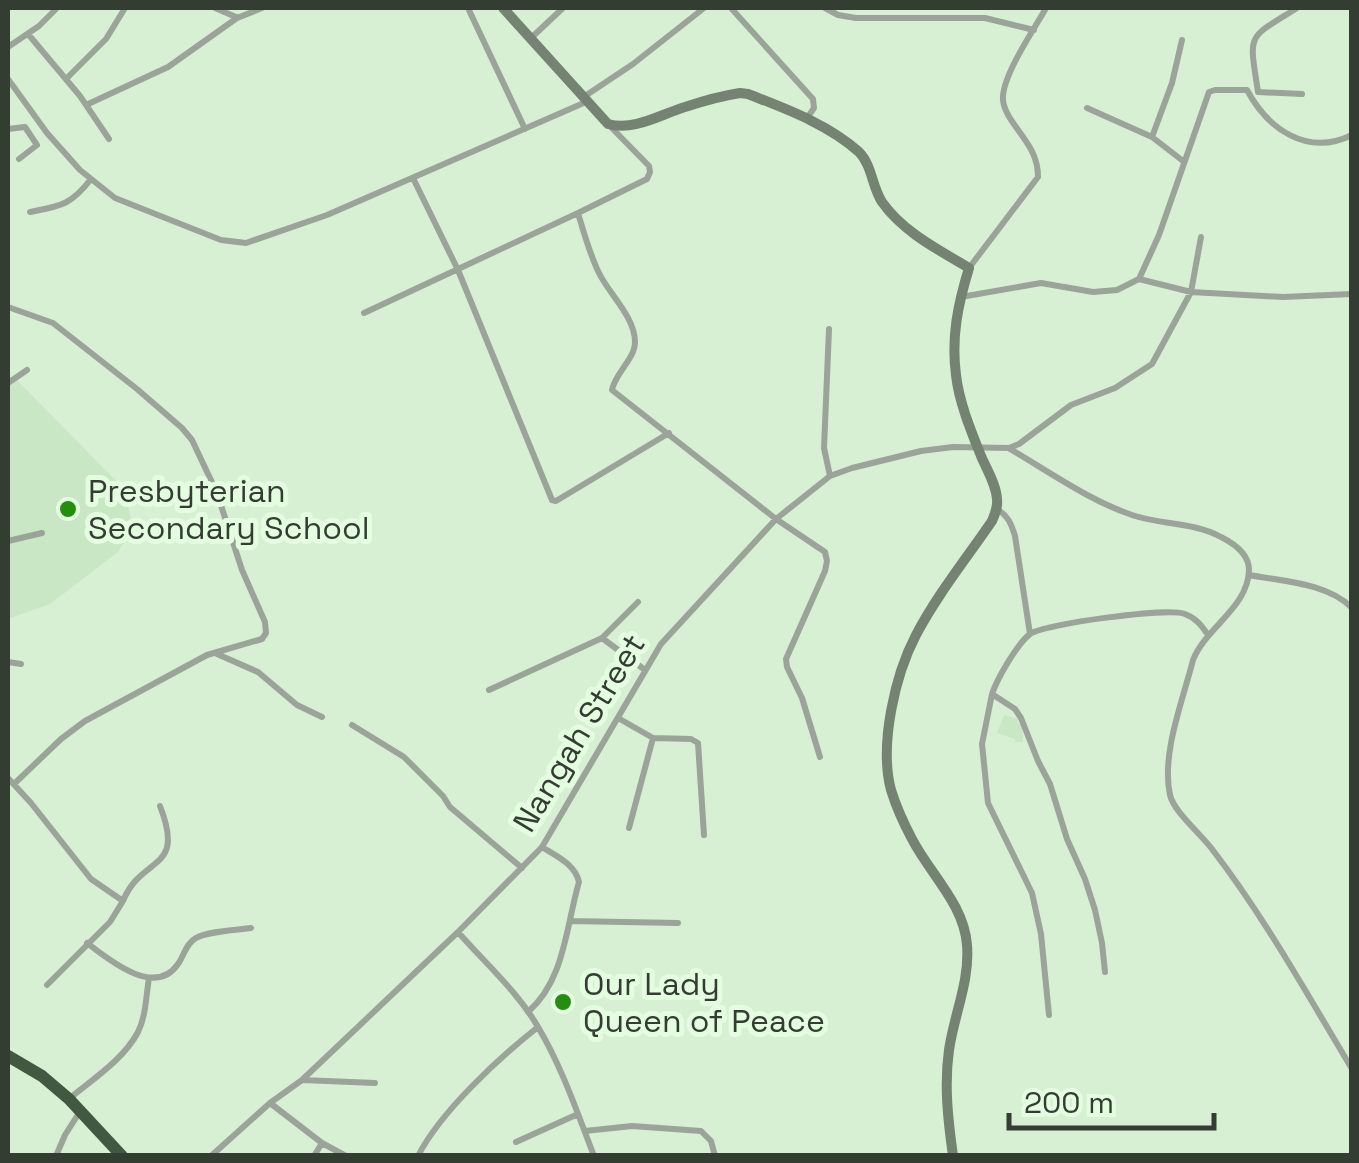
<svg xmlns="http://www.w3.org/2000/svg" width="1359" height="1163" font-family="'Space Grotesk',sans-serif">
<rect width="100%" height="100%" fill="#d7f0d3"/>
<path fill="#c9e7c4" d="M16 379 124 489 133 528 118 552 50 604 8 619V385Z
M1004 715 1018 719 1017 723 1022 724 1023 742H1015V739L997 733Z"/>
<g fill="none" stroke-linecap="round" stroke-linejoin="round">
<path stroke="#9aa498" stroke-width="6" d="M215 8 236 17
M468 8 525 129
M731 8 813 99 814 108 807 118
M825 8 838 15 856 18H985L1034 30
M28 34 80 96 109 139
M531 38 563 8
M8 47 39 26 56 9
M8 79 47 133 80 170 115 198 221 240 246 243 327 215 586 102
M66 79 106 39 125 8
M1258 92C1249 32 1246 40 1297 8
M1258 92 1302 94
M585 96 633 64 704 8
M86 105 168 67 237 18 262 8
M1087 108 1152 137 1183 161
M8 129 25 127 37 145 19 159
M1152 137 1172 83 1182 40
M413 178 458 270 552 500 556 501 669 433
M30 212C61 206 71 205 91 179
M578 213C584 233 590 255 599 273 609 294 635 317 635 342 635 359 615 373 612 390L776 519 825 552 827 561 825 571 786 659 787 667 802 698 820 757
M969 268 1038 177C1038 159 1031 148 1021 134 1014 124 1004 112 1003 100 1001 77 1035 28 1046 8
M1139 279 1191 292 1283 297 1352 294
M961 297 1041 283 1093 292 1117 290 1139 279 1159 235 1209 92 1215 90H1247C1268 129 1307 157 1352 135
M8 307 53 323 137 389 182 428 192 440 217 493 242 570 265 622 266 633 262 639 207 655 85 721 61 739 14 784
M364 313 578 213 647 179 650 172 649 166 609 125
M829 329 824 448 830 476
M8 383 27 370
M1010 449C1048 471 1090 501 1132 515 1161 525 1194 522 1221 537 1235 544 1249 554 1249 570 1248 608 1206 627 1193 660 1183 700 1161 754 1170 795 1174 812 1200 833 1212 849 1265 918 1307 994 1352 1069
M997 509C1008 516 1011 523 1015 536L1030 634
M8 541 42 533
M1249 575C1281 581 1328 583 1352 608
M602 638 645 670
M217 654 258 672 297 705 322 717
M8 662 21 664
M489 690 602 638 638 602
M992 694 982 744 988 803 1032 893 1041 934 1049 1015
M618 718 653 738 691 739 698 743 704 835
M352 725 404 757 443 796 450 807 522 868
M8 778 31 803 91 879 123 901C142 854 186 873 160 806
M629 828 653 738
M570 921 678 923
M458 932C485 963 518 992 538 1027 562 1067 577 1112 594 1156
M87 943C109 960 155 998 178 964 184 956 186 943 196 938 208 931 237 930 251 928
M1105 972 1102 943 1095 910 1085 879 1067 839 1050 784 1038 761 1021 718 1015 709 992 694C997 679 1017 644 1030 634 1044 624 1168 607 1185 614 1196 618 1202 626 1208 635
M47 985 110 922 123 901
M528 1012C565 980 566 926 579 882 575 864 556 856 542 847
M302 1080 375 1083
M70 1098C93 1079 124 1059 138 1032 146 1016 146 996 149 978
M270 1103 322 1143 346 1156
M585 1131 632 1126 701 1131 711 1141 715 1156
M516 1142 578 1114
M56 1156 65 1135 79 1113
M211 1156 270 1103 302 1080 458 932 542 847 661 644 776 519 830 476 852 468 921 451 953 447 1009 448 1019 444 1071 405 1115 388 1152 364 1191 292 1201 237
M314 1156 322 1143
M418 1156C441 1111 499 1058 538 1027"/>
<path stroke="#748372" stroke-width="10" d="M503 8 608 124C635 131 659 115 685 107 703 101 721 96 740 93L748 94C786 109 828 124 859 152 872 165 872 187 882 202 903 232 939 250 969 268 958 304 951 337 956 375 959 402 971 431 981 456 987 470 996 484 997 499 998 507 995 514 992 521 966 559 937 595 916 635 895 675 879 745 891 790 896 806 904 824 912 839 930 874 964 904 967 945 970 981 954 1015 949 1050 944 1085 948 1120 953 1156"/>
<path stroke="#435840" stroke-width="12" d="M8 1056 42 1076 69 1099 122 1156"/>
</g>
<g fill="#248e0f" stroke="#e4fde0" stroke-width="4">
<circle cx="68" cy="509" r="10"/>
<circle cx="563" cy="1002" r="10"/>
</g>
<g text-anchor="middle" stroke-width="10" stroke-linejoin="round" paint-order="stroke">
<g font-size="32" fill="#333d32" stroke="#e4fde0" text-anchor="start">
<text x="88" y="502">Presbyterian<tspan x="88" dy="37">Secondary School</tspan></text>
<text x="583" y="995">Our Lady<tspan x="583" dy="37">Queen of Peace</tspan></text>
</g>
<g font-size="32" fill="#333d32" stroke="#e4fde0">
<text transform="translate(579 733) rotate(-59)" y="11">Nangah Street</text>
</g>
</g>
<rect width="1359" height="1163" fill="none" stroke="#333d32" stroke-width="20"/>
<path d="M1009 1113v15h205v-15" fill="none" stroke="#333d32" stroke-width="5"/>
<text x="1024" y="1113" font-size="30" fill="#333d32" stroke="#e4fde0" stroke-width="8" paint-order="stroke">200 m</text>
</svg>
